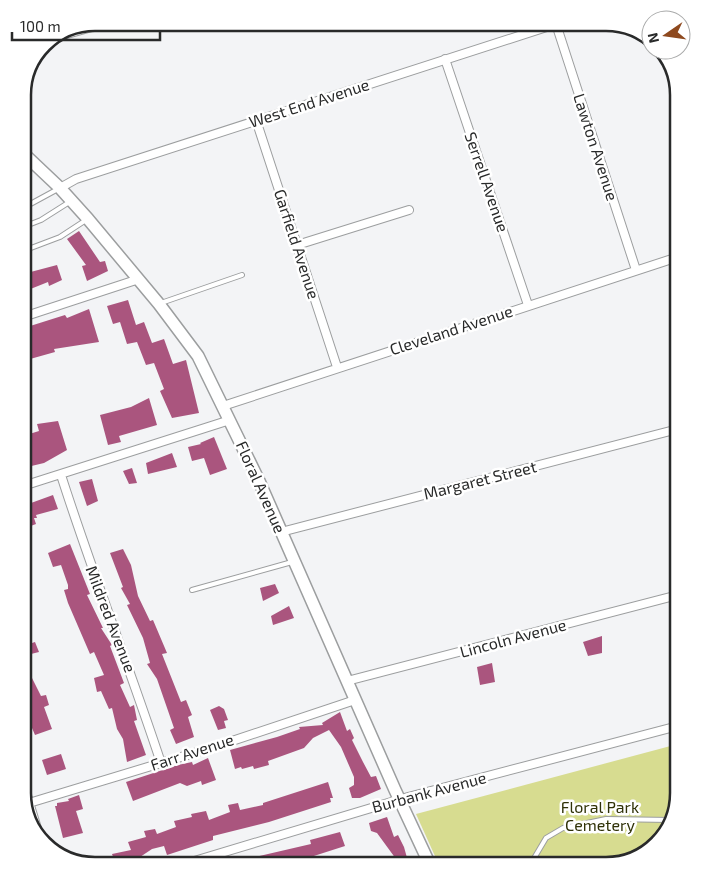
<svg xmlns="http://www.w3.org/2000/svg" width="701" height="888" font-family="'Exo 2',sans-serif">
<rect width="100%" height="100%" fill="#f3f4f6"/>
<path fill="#d7dc90" d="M678 744V793L669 829 646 853 606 865H439L416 814Z"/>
<path fill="#aa557e" d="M79 231 100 262 105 261 108 271 87 281 82 266 86 265 67 239Z
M57 265 62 280 49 286 48 282 23 292V274Z
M128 300 136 325 144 322 152 343 164 339 173 364 186 360 199 413 172 418 160 391 164 389 154 363 146 365 137 342 127 344 120 322 113 324 107 306Z
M89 309 99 342 54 349 55 352 23 361V332L28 331 27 327 65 315 67 318Z
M149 398 157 425 119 436 121 442 108 445 100 415 131 407Z
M58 421 67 450 44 463 23 468V436L39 431 37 424Z
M214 437 227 469 210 475 204 458 192 461 188 447 201 444 200 443Z
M172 453 177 467 148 474 146 463Z
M132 468 137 483 129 484 123 471Z
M92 479 98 501 87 506 79 482Z
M53 495 58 509 36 515 37 518H34L36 524 28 527 23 516V503L30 500 31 503Z
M70 544 90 594 87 595 103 628H101L112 645 110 646 124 683 120 685 130 707 134 705 137 720 134 721 146 755 127 762 123 739 117 729 112 708 109 709 101 691 97 692 94 678 104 675 94 652 90 654 68 603 64 590 68 589V585L61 565 53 567 48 553Z
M123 549 131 565 138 596 150 621 153 620 167 653 162 654 181 702 186 700 192 715 188 717 194 737 176 744 170 730 174 728 157 679 147 664 150 663 143 638 127 605 130 604 121 588 123 587 110 553Z
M275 584 279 593 263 601 260 588Z
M289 606 294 618 273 625 271 616Z
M602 636V653L588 656 583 642Z
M35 642 39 652 23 656V646Z
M25 656 30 674 41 696 46 695 49 705 44 707 52 729 35 735 23 707V657Z
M492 663 495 682 480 685 477 667Z
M219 706 224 709 228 720 224 721 226 728 218 730 210 710Z
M340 712 347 731 350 729 354 738 352 740 363 762 371 777 376 776 381 789 360 798H352L349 788 354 785V777L341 747 329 730 313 738 304 748 268 761 269 765 254 769 253 766 242 769 241 767 235 769 230 750 277 737 300 729 299 727 323 725 322 723Z
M61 754 66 769 47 775 42 760Z
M208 758 216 780 202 785 201 781 187 786 180 783 133 801 126 782 178 765 192 762 193 765Z
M328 782 333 798H330L331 802 269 822 213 836V840L167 855 164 846 152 849 137 859 116 865 112 854 131 850 128 842 146 837 144 831 155 829 157 834 176 827 174 821 192 817 191 814 206 811 209 820 230 812 228 805 238 803 240 810 263 805V803Z
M79 795 83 809 76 811 83 833 63 838 55 806H57V803L69 801 68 799Z
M387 817 394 837 398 835 404 847 409 865H383V862L396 859 377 833 371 831 369 823Z
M340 832 345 846 292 863 293 865H234V862L311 844 310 840Z"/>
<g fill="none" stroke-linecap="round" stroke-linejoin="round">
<g stroke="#9c9e9f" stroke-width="6">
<path id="lane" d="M23 208 58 189
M23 227 41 220 71 201
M23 251 60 237 86 220
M161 303 242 275
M192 590 292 562
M530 865 546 838 563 828 606 819 671 820"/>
</g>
<g stroke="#9c9e9f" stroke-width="10">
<path id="street" d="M556 24 636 270
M60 36 106 23
M445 59 528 305
M256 120 337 367
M60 188 76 179 559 23
M297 245 409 210
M23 317 139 279
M223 406 678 257
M61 475C92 572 129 666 161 763
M23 486 230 420
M281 532 678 429
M347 681 678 595
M23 783 40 838
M29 803 214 747 355 700
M181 865 408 797 678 726"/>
</g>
<g stroke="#9c9e9f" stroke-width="14">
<path id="secondary" d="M23 153 60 188 88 219 159 304 198 356 259 481 395 790 430 865"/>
</g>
<use href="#lane" stroke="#fff" stroke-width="4"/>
<use href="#street" stroke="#fff" stroke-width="8"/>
<use href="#secondary" stroke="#fff" stroke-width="11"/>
</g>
<g text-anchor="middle" stroke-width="5" stroke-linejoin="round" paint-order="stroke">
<g font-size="16" fill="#292a2a" stroke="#fff">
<text transform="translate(309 103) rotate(-18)" y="6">West End Avenue</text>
<text transform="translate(596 147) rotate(72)" y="6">Lawton Avenue</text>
<text transform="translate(487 182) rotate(71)" y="6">Serrell Avenue</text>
<text transform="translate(297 244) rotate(72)" y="6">Garfield Avenue</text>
<text transform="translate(451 330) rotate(-18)" y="6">Cleveland Avenue</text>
<text transform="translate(480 480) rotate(-14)" y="6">Margaret Street</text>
<text transform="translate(261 487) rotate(66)" y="6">Floral Avenue</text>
<text transform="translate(111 619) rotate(69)" y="6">Mildred Avenue</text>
<text transform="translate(513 638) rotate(-15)" y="6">Lincoln Avenue</text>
<text transform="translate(192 752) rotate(-18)" y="6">Farr Avenue</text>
<text transform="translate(429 792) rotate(-15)" y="6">Burbank Avenue</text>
</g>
<g font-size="16" fill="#303208" stroke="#fff">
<text x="600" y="813">Floral Park<tspan x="600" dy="18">Cemetery</tspan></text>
</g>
</g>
<path d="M0 0H701V888H0ZM95 31H606A64 64 0 0 1 670 95V793A64 64 0 0 1 606 857H95A64 64 0 0 1 31 793V95A64 64 0 0 1 95 31Z" fill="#fff" fill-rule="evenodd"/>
<path fill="none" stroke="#292a2a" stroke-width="2.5" d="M95 31H606A64 64 0 0 1 670 95V793A64 64 0 0 1 606 857H95A64 64 0 0 1 31 793V95A64 64 0 0 1 95 31Z"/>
<g transform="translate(666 35) rotate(257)"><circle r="24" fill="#ffffff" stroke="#a9aaaa"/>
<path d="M0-4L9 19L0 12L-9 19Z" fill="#8e491e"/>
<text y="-8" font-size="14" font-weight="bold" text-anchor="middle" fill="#292a2a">N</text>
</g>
<path d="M12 32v8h148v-8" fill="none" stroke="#292a2a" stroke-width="2.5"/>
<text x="20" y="32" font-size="15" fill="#292a2a" stroke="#ffffff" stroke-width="4" paint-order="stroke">100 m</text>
</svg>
